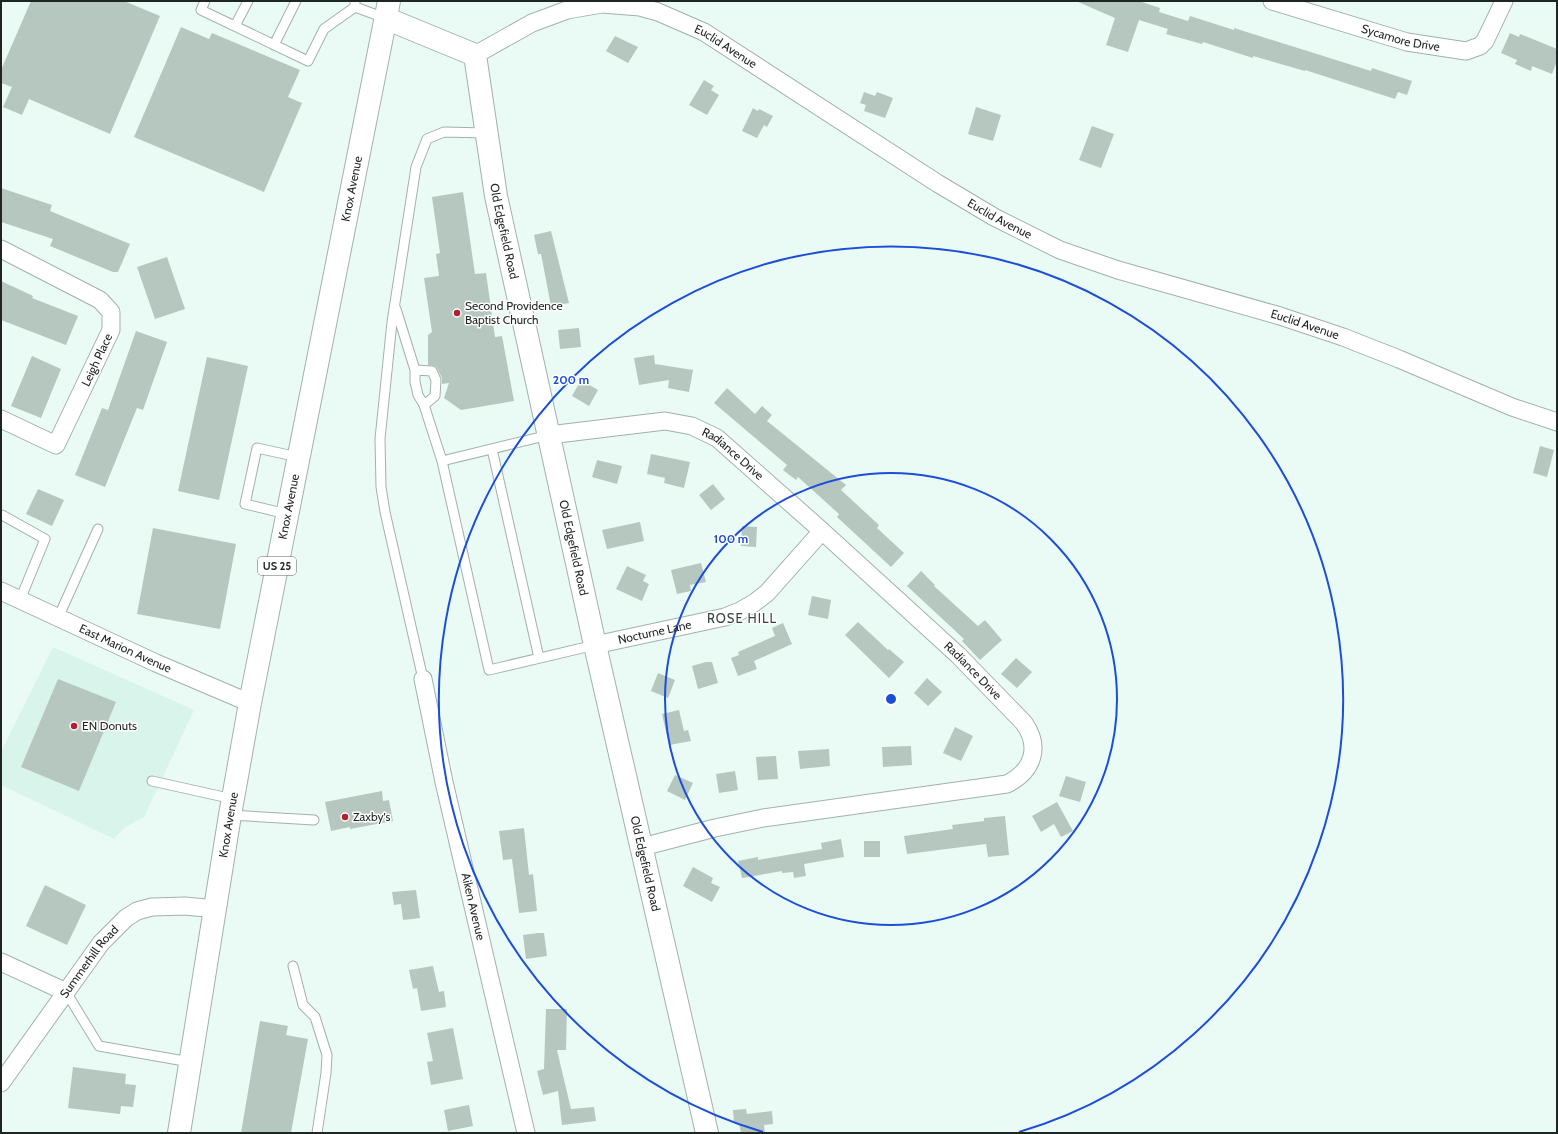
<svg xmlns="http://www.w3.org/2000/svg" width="1558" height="1134" font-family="Cabin,sans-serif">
<rect width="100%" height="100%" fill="#eafbf5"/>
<path fill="#d9f4ea" d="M53 647 194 710 144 817 124 828 114 839 1 785V752Z"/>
<path fill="#b6c7c0" d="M31 1H124L160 16 110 134 29 99 22 115 3 107 12 87 1 83V70Z
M1076 1H1139L1160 8 1159 12 1188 21 1190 16 1234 30V28L1371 71 1372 68 1412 81 1407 95 1398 92 1395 99 1305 70V71L1253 56V58L1203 42 1202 44 1166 34 1168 29 1139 20 1128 52 1106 45 1115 18Z
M181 27 209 39 212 33 300 70 288 97 302 103 264 192 134 137Z
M1510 33 1519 37 1520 34 1557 49V61L1552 74 1532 66 1531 71 1515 64 1517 60 1501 53Z
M615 36 638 47 628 63 606 51Z
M704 80 714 86 711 90 719 95 707 115 689 105Z
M864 92 875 96 877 92 893 98 885 118 864 111 866 105 860 103Z
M976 107 1001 115 993 141 968 134Z
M753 108 758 111 759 109 773 116 767 127 764 125 757 138 742 131Z
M1092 126 1114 134 1101 168 1079 160Z
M1 188 52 205 50 211 130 244 118 272H113L50 246 53 239 1 222Z
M463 192 475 274 486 273 495 337 502 336 514 401 461 410 444 398 449 383 442 384V378L437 368 435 366 428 365V335L432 332 424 278 439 276 436 254 440 253 432 197Z
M551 231 569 303 551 306 541 254H538L534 235Z
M167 257 185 309 155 319 137 267Z
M1 281 33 296 32 298 78 316 66 345 1 320Z
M579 328 581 347 560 349 558 330Z
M136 331 167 342 143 410 137 408 105 487 75 475 102 408 108 410Z
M654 355 655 364 693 370 689 392 668 388 669 380 639 385 634 358Z
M32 356 61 369 41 418 11 406Z
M207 357 248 366 219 500 178 491Z
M581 380 598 390 589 406 572 396Z
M727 388 755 414 762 406 772 415 767 421 846 485 841 490 879 525 877 528 904 553 891 567 837 517 839 514 798 477 796 480 783 470 787 465 714 403Z
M1540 446 1554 450 1547 477 1533 473Z
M651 454 690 462 684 488 664 483 665 478 647 474Z
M597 460 622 466 617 484 592 477Z
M713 484 725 499 711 510 699 495Z
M38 489 64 500 52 526 26 514Z
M640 522 644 541 607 549 602 530Z
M742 526 757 527 756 547 741 546Z
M153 528 236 544 220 629 137 614Z
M701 563 706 582 690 585 691 591 677 594 671 570Z
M627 566 646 575 643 581 649 584 642 601 616 589Z
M921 571 935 585 934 586 978 626 985 620 1002 640 980 660 962 641 964 639 907 586Z
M812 596 831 600 828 619 808 615Z
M858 622 888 650 889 649 904 662 889 678 845 635Z
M783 623 792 644 754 661 757 669 738 676 731 658 739 655 738 652 775 636 772 628Z
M1016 658 1032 672 1017 688 1001 674Z
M706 662H712L718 683 698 689 692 666Z
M658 673 675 680 668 698 651 691Z
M927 678 942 692 928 706 914 693Z
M58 679 116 702 79 791 21 767Z
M679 710 684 731 688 730 691 741 669 745 662 714Z
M955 727 973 736 961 761 943 753Z
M911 746 912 765 883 767 882 747Z
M829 749 830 766 800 769 798 751Z
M776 756 778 779 758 780 756 757Z
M735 771 738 790 719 793 716 774Z
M675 775 693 783 685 800 667 791Z
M1066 776 1086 782 1080 802 1059 796Z
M382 791 383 801 389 800 393 821 350 829V827L331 831 325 802Z
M1057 802 1073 831 1061 837 1054 824 1041 832 1032 816Z
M1005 816 1009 855 988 857 986 844 907 854 904 836 953 829 952 825 984 821V818Z
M524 828 529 875 533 874 537 911 519 913 512 859 503 860 499 831Z
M841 839 844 857 804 864 806 876 794 878 793 872 782 873V871L742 878 738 861 758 857V860L822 849 821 843Z
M864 841H880V857H864Z
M693 867 713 878 711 883 720 887 712 902 683 886Z
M45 885 86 905 67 945 26 926Z
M416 890 420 918 403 920 401 904 394 905 392 892Z
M538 933H544L547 956 526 959 523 935Z
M433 966 439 992 444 991 446 1007 421 1011 417 988 413 989 409 970Z
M546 1009H567L566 1050H557L571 1109 594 1107 596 1121 562 1125 558 1091 543 1095 537 1071 544 1069Z
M260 1021 288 1026 286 1035 308 1039 291 1133H241Z
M453 1028 463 1079 431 1085 427 1062 433 1061 427 1033Z
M73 1067 126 1074 125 1084 136 1085 133 1107 121 1106 120 1114 68 1108Z
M469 1105 473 1126 448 1131 444 1110Z
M746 1109 747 1114 772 1111 773 1124 764 1125 765 1133H741L739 1123H734L733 1110Z"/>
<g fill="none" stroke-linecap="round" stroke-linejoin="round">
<g stroke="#a1b1ab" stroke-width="11">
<path id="service" d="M205 1 201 10 308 61 324 29 355 7
M355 2V7L385 18
M235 26 248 1
M274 45 296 1
M396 309 415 370V382L418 395 424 405 442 461
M415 370 432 371 436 380 435 396 424 405
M549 435 442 461 489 670 595 645
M492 449 539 658
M287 514 245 504 257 448 298 457
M2 515 45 539 20 600
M58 618 98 529
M423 679 385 512 381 487 380 439 392 322 416 167 427 139 444 132 486 133
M152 781 233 799
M230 815 314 820
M293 966 303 1005 315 1017 327 1055 326 1073 317 1133
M66 992 99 1046 190 1062"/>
</g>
<g stroke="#a1b1ab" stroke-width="19">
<g id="minor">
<path id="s1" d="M1272 1 1407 42 1466 51 1480 46 1485 41 1504 1"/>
<path id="s2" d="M475 55 532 23 567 10 602 4 640 7 658 12 704 32 937 183 994 217 1060 250 1118 270 1280 316 1343 337 1399 359 1512 407 1557 422"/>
<path d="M1 249 100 300 111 312V330L56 445 1 419"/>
<path id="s3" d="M549 435 665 421 692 426 717 438 822 531 958 655 1024 723C1041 747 1033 771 1007 784L763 818 715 828 642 847"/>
<path id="s4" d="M1 591 156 663 250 703"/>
<path id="s5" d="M595 645 725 617 740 611 754 603 767 593 822 531"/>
<path id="s6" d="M423 679 444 782 526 1133"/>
<path d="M1 962 66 992"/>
<path id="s7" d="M1 1083 101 943 126 918 137 911 152 907 185 906 216 909"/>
</g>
</g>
<g stroke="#a1b1ab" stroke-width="24">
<g id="tertiary">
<path id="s8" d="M385 18 475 55 496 196 595 645 707 1133"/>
</g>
</g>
<g stroke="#a1b1ab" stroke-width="24">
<g id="primary">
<path id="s9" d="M179 1133 230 815 250 703 389 1"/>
</g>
</g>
<use href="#service" stroke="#fff" stroke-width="9"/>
<use href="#minor" stroke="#fff" stroke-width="17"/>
<use href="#tertiary" stroke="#fff" stroke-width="22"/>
<use href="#primary" stroke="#fff" stroke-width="22"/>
</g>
<g fill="none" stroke="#1d4ed8" stroke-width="2">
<circle cx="891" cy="699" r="226"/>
<path d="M763 1132A452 452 0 1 1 1019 1132"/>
</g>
<g fill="#b2202f" stroke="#fff" stroke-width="1.5">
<circle cx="457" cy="313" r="4"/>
<circle cx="74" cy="726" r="4"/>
<circle cx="345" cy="817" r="4"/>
</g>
<g text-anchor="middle" stroke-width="3" stroke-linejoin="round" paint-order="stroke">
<rect fill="#fff" stroke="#626665" stroke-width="1" x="258" y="557" width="38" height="18" rx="3"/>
<g font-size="11" font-weight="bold" fill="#1f2523">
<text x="277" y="570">US 25</text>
</g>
<g font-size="12" fill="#1f2523" stroke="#fff">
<text dy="4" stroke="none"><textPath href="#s1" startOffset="134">Sycamore Drive</textPath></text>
<text dy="4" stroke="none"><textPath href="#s2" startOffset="271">Euclid Avenue</textPath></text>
<text dy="4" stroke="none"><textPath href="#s9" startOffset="960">Knox Avenue</textPath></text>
<text dy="4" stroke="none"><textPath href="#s2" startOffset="595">Euclid Avenue</textPath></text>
<text dy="4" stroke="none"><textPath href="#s8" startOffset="276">Old Edgefield Road</textPath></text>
<text dy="4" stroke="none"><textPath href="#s2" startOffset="919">Euclid Avenue</textPath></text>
<text transform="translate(97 360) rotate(-65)" y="4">Leigh Place</text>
<text dy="4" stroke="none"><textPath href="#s3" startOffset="194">Radiance Drive</textPath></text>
<text dy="4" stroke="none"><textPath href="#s9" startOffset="636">Knox Avenue</textPath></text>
<text dy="4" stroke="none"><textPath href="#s8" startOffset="600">Old Edgefield Road</textPath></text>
<text dy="4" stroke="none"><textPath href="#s5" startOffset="61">Nocturne Lane</textPath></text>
<text dy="4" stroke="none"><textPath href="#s4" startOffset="137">East Marion Avenue</textPath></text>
<text dy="4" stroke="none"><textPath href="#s3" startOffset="518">Radiance Drive</textPath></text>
<text dy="4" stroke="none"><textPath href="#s9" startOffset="312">Knox Avenue</textPath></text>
<text dy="4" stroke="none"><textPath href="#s8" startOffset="924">Old Edgefield Road</textPath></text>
<text dy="4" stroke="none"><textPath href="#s6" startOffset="233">Aiken Avenue</textPath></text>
<text dy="4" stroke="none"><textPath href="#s7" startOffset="150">Summerhill Road</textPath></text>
</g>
<g font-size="12" fill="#1f2523" stroke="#fff" text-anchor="start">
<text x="465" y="310">Second Providence<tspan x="465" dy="14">Baptist Church</tspan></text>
<text x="82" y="730">EN Donuts</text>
<text x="353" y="821">Zaxby's</text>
</g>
<g font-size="13" letter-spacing="1" fill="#364540" stroke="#fff">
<text x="742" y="623">ROSE HILL</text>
</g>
</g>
<circle cx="891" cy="699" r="6" fill="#1d4ed8" stroke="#fff" stroke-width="2"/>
<g font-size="12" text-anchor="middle" font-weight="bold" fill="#1d4ed8" stroke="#fff" stroke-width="3" stroke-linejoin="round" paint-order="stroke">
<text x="571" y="384">200 m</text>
<text x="731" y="543">100 m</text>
</g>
<rect width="1558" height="1134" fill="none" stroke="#1f2523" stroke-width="4"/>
</svg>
